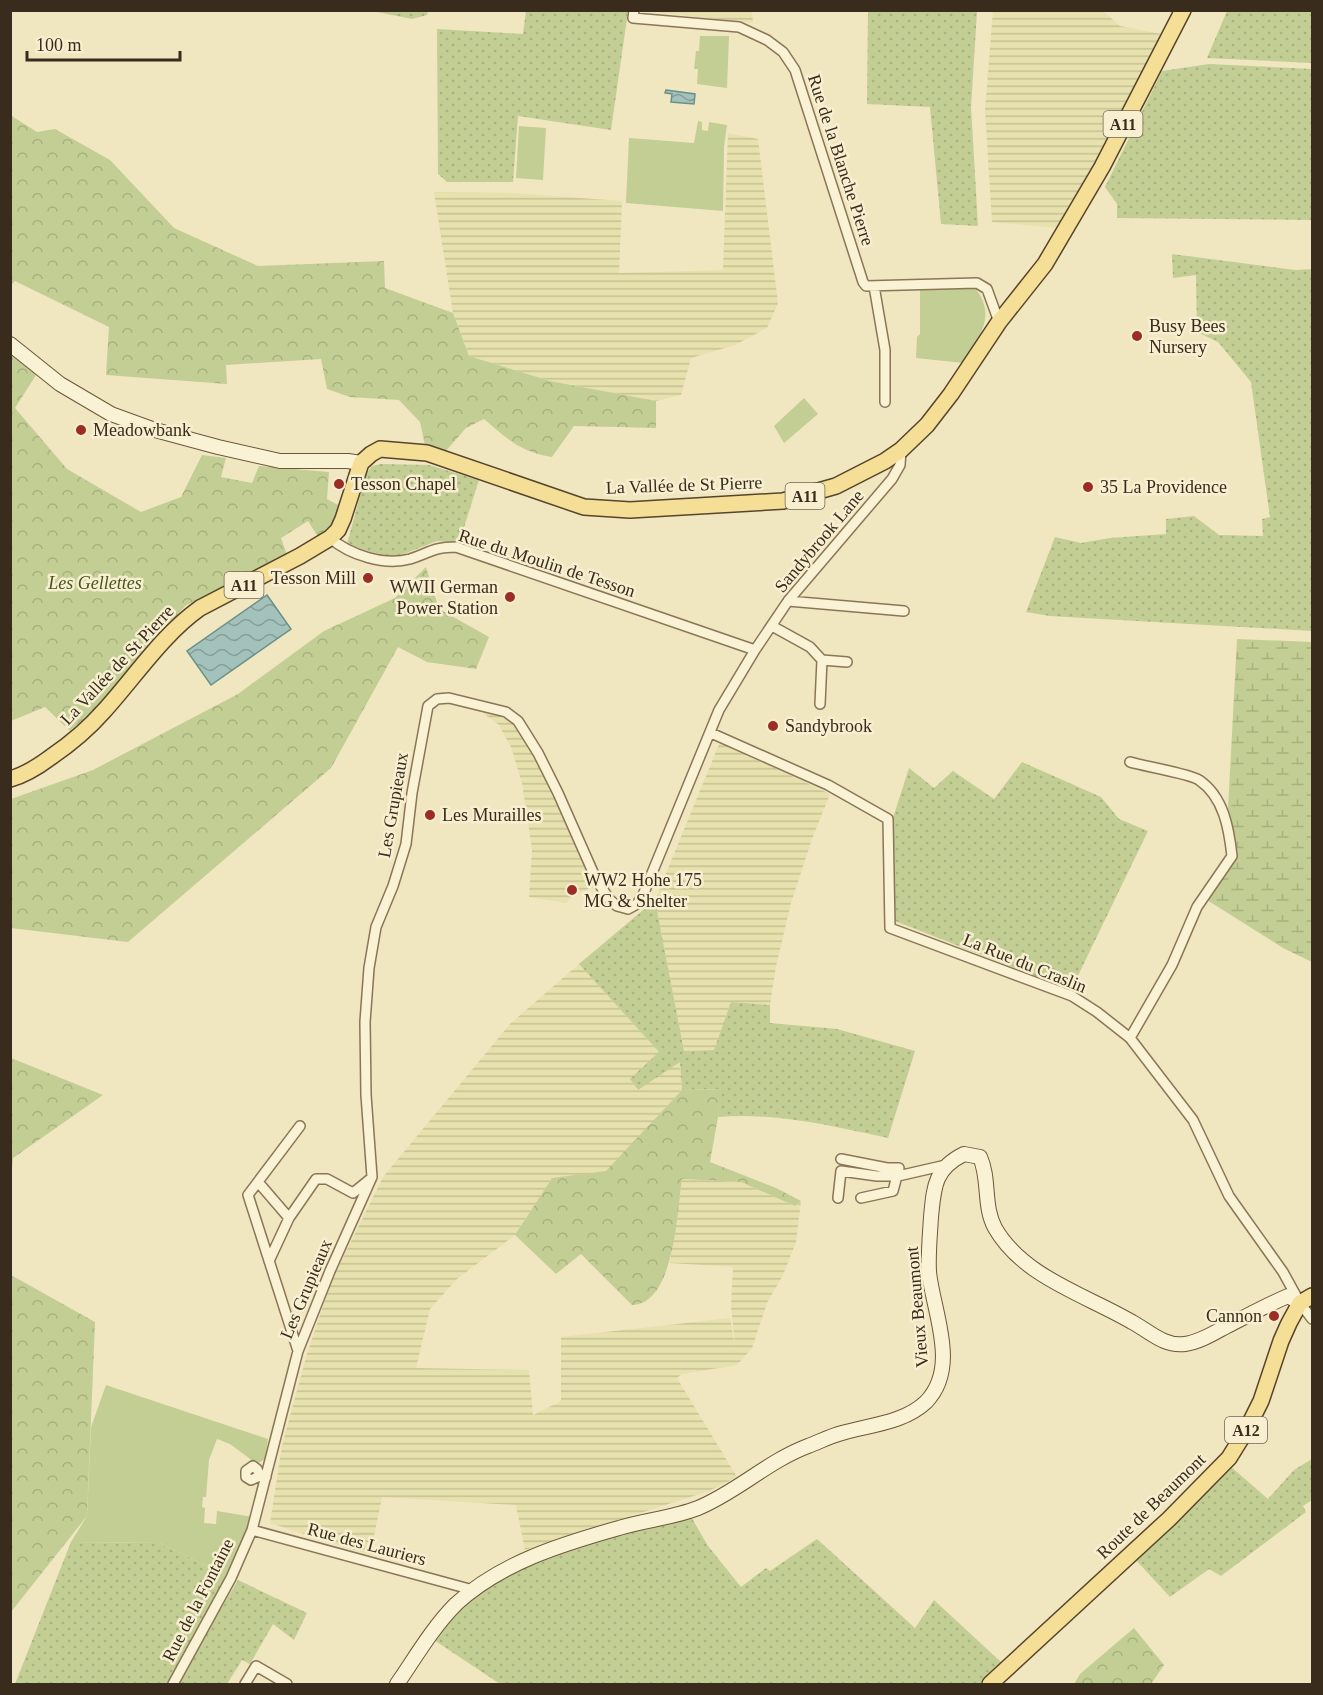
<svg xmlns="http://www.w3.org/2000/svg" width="1323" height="1695" font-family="Georgia,serif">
<defs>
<pattern id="farmland-rules" width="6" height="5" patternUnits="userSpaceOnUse" patternTransform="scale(1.5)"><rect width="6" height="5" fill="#e6e1ad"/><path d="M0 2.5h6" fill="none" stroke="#c6c194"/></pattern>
<pattern id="grass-dots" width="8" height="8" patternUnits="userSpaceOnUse" patternTransform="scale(1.5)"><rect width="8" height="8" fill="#c3ce94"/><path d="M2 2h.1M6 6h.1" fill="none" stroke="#a8b17f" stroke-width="1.8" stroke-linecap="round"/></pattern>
<pattern id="forest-crowns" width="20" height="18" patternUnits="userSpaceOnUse" patternTransform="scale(1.5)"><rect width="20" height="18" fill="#c3ce94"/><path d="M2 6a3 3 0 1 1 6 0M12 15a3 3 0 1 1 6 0" fill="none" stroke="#a8b17f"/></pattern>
<pattern id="wetland-marsh" width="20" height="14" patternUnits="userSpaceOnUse" patternTransform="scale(1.5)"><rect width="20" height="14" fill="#c3ce94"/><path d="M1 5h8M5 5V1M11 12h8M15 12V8" fill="none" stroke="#a8b17f"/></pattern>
<pattern id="water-waves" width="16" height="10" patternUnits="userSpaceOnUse" patternTransform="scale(1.5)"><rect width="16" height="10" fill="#a3c2bb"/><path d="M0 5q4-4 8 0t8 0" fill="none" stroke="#869e97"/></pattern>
</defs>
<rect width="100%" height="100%" fill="#f0e6c0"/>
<path fill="url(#farmland-rules)" d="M645 11H752L753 23Z
M993 11H1103L1120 26 1162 34 1094 167 1059 228 992 222 985 110Z
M728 133 758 139 778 303 767 328 735 345 691 358 681 395 656 401 550 381 469 356 453 313 434 192 512 193 622 201 619 273 723 270Z
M478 709 504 715 516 726 530 749 557 804 593 887 574 895 566 903 529 897 532 849 522 783 511 747 499 725Z
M720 742 830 794 812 839 791 903 776 966 770 1005 731 1002 714 1050 684 1051 655 900Z
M579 964 659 1052 631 1079 637 1090 680 1062 682 1090 606 1172 552 1178 515 1235 457 1279 430 1309 416 1368 529 1370 533 1415 561 1401V1337L730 1318 735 1346 731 1306 733 1267 670 1263 682 1179 741 1182 795 1206 801 1201 796 1242 783 1275 767 1303 752 1348 737 1365 682 1374 677 1378 737 1477 709 1491 525 1550 516 1505 382 1497 370 1555 270 1523 282 1446 307 1354 331 1282 383 1177 510 1024Z"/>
<path fill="url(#grass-dots)" d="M372 11 428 10V11L427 15 412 19Z
M526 11H628L611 130 518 116 513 182H447L438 174 437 29 523 34Z
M868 11H977L971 107 978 226 941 224 930 107 867 104Z
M1227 11H1312V63L1207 58Z
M1209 64 1312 69V220L1117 218V204L1105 187 1162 71Z
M1172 254 1295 270 1312 269V631L1050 616 1026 612 1055 537 1081 543 1110 538 1166 534V519L1194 516 1219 535 1263 536 1262 519 1270 517 1251 382 1218 342 1197 332 1196 275 1173 278Z
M381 464 429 465 479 480 459 543 437 541 396 557 371 552 347 544 366 474 372 466Z
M1022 762 1101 797 1119 819 1148 831 1071 990 895 921 892 821 909 768 934 788 953 771 994 799Z
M655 900 684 1051 714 1050 731 1002 770 1005V1023L837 1029 915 1051 888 1138C832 1126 776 1112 718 1117L722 1089 682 1090 680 1062 638 1090 630 1079 659 1052 579 964Z
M1312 1459V1500L1303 1506 1306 1512 1221 1576 1209 1569 1170 1597 1134 1558 1230 1466 1268 1499 1294 1470Z
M690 1515 708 1546 741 1587 766 1568 770 1571 817 1539 915 1628 934 1600 1002 1663 984 1684H500L434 1640 453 1614 475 1593 506 1574 588 1541Z
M71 1542 160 1543 231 1578 173 1684H15Z
M238 1580 307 1613 294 1640 273 1624 250 1664 242 1660 227 1684H177Z"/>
<path fill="url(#forest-crowns)" d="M10 115 37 132 55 129 110 160 174 228 258 266 384 261 385 288 453 313 469 356 550 381 656 401V428L574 426 552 457C521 452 507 439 484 419L466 428 445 452 425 445 420 422 399 400 350 397 327 389 321 359 226 365 227 384 106 375 109 327 15 281 11 285Z
M10 352 36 375 15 408 67 469 141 512 181 497 202 455 226 458 221 477 252 483 259 466 329 472 327 499 340 506 333 524 318 537 308 521 281 538 287 555 185 606 106 700 70 731 45 707 11 721Z
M426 567 439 609 489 637 476 669 427 662 398 647 331 768 128 942 11 928V799L93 770 238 694 324 631 395 598Z
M11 1058 103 1095 13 1158 11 1180Z
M723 1089 710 1162 776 1188 801 1201 795 1206 741 1182 682 1179C677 1210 675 1304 632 1305L581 1254 556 1274 515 1235 552 1178 606 1171 682 1090Z
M11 1275 95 1322 87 1516 11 1612Z
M1134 1628 1164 1665 1151 1684H1074L1080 1674Z"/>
<path fill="url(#wetland-marsh)" d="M1237 639 1312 642V962L1283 948 1207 900 1238 856 1228 809Z"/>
<path fill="#c3ce94" d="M700 36H729L727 88 697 84 698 69H694L696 51H699Z
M698 121 702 122V130L708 131 709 122 727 125 724 147 723 211 626 203 629 138 694 143Z
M519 126 546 128 543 180 516 178Z
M974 287C998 315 979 337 963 363L916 358 917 337 920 334V290Z
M804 398 818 414 784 443 774 426Z
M106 1385 268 1439 265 1459 257 1464 230 1444 217 1439 209 1460 206 1497H203L202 1507 205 1508 204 1523 216 1524 217 1511 253 1517 231 1578 160 1543 71 1542 87 1516 91 1427Z"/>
<path fill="url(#water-waves)" stroke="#6a908a" stroke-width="1.5" d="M666 90 695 94 694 104 671 102 672 94 665 93Z
M267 595 291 629 211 685 187 651Z"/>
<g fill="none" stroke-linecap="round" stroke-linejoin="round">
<g stroke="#8a7657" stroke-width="12">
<path id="street" d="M634 10 633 18 739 27 767 40 783 52 795 70 863 282 866 286 977 283 987 289 999 322
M874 286 885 350V402
M330 538C350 555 384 566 410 559 429 553 433 547 456 547L755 650
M788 601 904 611
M772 626 810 647 822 660 847 662
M820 704 822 660
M711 733 828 785 888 819 890 928 1072 996 1097 1012 1130 1038 1193 1120 1229 1196 1283 1272 1300 1303 1312 1319
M1130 1038 1172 965 1197 907 1232 856C1229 829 1224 797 1199 780 1191 774 1143 766 1130 762
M841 1159 887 1168H899L893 1191 861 1198
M258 1182 289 1218 269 1261
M838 1198 841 1171 877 1176H898L946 1165
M289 1218 316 1179H327L353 1193 369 1180
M298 1351 248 1195 300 1126
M260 1476 257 1469 253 1466 246 1471V1477L251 1480 260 1476 266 1477
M252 1530 473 1590
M173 1684 231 1578 252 1530 298 1351 330 1271 372 1177 366 1095 365 1022 369 968 376 927 393 886 406 844 412 793 428 706 437 699 449 698 506 712 518 721 538 753 558 793 596 879 609 899 617 906 628 909 637 904 643 895 719 710 755 650 788 601 892 479 900 465 901 450
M245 1684 256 1666 287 1684"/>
</g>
<g stroke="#6c573b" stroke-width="16">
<path id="secondary" d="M10 344 60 384 111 414 155 430 218 447 280 461H348L361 463
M397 1684C415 1658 433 1627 456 1604 500 1563 562 1544 619 1528 644 1520 673 1518 698 1508 737 1492 768 1461 808 1446 819 1442 830 1436 842 1433 869 1425 904 1423 926 1402 960 1367 933 1312 929 1272 928 1253 930 1235 931 1217 934 1187 934 1169 964 1154L980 1157C990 1179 983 1206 995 1228 1023 1277 1086 1295 1132 1322 1149 1331 1164 1347 1185 1344 1200 1342 1214 1333 1227 1326 1247 1316 1267 1305 1288 1296L1300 1303"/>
</g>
<g stroke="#57442c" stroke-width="18">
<path id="primary" d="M10 779C25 775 39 766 51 757 70 744 88 729 103 712 135 677 161 636 200 608L300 556 330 538 338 530 343 519 361 463 371 454 380 449 427 453 584 507 630 510 783 501 836 486 885 461 901 450 927 425 951 394 999 322 1045 264 1102 167 1183 10
M990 1684 1169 1519 1229 1458 1247 1429 1261 1401 1281 1341 1289 1323 1300 1303 1312 1296"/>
</g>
<use href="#street" stroke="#faf2d4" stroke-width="9"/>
<use href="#secondary" stroke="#faf2d4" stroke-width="14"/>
<use href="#primary" stroke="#f5df96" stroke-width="15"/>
</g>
<g fill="#9c2d25" stroke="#f7efd0" stroke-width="2">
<circle cx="1137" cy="336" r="6"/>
<circle cx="81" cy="430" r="6"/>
<circle cx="339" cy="484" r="6"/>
<circle cx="1088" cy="487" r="6"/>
<circle cx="368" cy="578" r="6"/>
<circle cx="510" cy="597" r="6"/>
<circle cx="773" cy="726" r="6"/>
<circle cx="430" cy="815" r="6"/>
<circle cx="572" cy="890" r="6"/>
<circle cx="1274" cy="1316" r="6"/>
</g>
<g text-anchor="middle" stroke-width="5" stroke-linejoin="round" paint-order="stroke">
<g fill="#f7efd0" stroke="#726652" stroke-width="1.5">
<rect x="1103.5" y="111" width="39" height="26" rx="4.5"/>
<rect x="785.5" y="483" width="39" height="26" rx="4.5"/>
<rect x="224.5" y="572" width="39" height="26" rx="4.5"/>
<rect x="1225" y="1417" width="42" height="26" rx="4.5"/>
</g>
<g font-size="16" font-weight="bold" fill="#392c1c">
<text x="1123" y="130">A11</text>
<text x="805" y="502">A11</text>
<text x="244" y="591">A11</text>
<text x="1246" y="1436">A12</text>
</g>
<g font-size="18" fill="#392c1c" stroke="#f7efd0">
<text transform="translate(841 160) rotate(72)" y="6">Rue de la Blanche Pierre</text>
<text transform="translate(684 485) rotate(-2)" y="6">La Vallée de St Pierre</text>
<text transform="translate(819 541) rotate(-50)" y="6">Sandybrook Lane</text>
<text transform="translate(547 563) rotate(18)" y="6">Rue du Moulin de Tesson</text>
<text transform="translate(117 665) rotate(-47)" y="6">La Vallée de St Pierre</text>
<text transform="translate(393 805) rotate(-80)" y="6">Les Grupieaux</text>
<text transform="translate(1025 963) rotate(22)" y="6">La Rue du Craslin</text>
<text transform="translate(306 1289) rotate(-67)" y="6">Les Grupieaux</text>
<text transform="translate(917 1307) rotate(-95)" y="6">Vieux Beaumont</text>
<text transform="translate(1151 1506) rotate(-44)" y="6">Route de Beaumont</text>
<text transform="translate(367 1544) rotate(15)" y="6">Rue des Lauriers</text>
<text transform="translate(198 1600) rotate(-63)" y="6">Rue de la Fontaine</text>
</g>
<g font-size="18" fill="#392c1c" stroke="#f7efd0" text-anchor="start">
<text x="1149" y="332">Busy Bees<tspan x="1149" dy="21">Nursery</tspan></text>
<text x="93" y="436">Meadowbank</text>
<text x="351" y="490">Tesson Chapel</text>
<text x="1100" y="493">35 La Providence</text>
<text x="356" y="584" text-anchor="end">Tesson Mill</text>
<text x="498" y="593" text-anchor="end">WWII German<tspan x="498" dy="21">Power Station</tspan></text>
<text x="785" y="732">Sandybrook</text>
<text x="442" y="821">Les Murailles</text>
<text x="584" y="886">WW2 Hohe 175<tspan x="584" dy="21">MG &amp; Shelter</tspan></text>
<text x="1262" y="1322" text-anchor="end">Cannon</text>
</g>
<g font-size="18" font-style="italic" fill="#455622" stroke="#f7efd0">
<text x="95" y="589">Les Gellettes</text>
</g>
</g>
<rect width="1323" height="1695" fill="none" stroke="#392c1c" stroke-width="24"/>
<path d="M27 51v9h153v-9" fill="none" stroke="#392c1c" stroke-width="3"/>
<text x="36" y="51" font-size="18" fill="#392c1c" stroke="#f7efd0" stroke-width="4.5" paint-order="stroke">100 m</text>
</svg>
